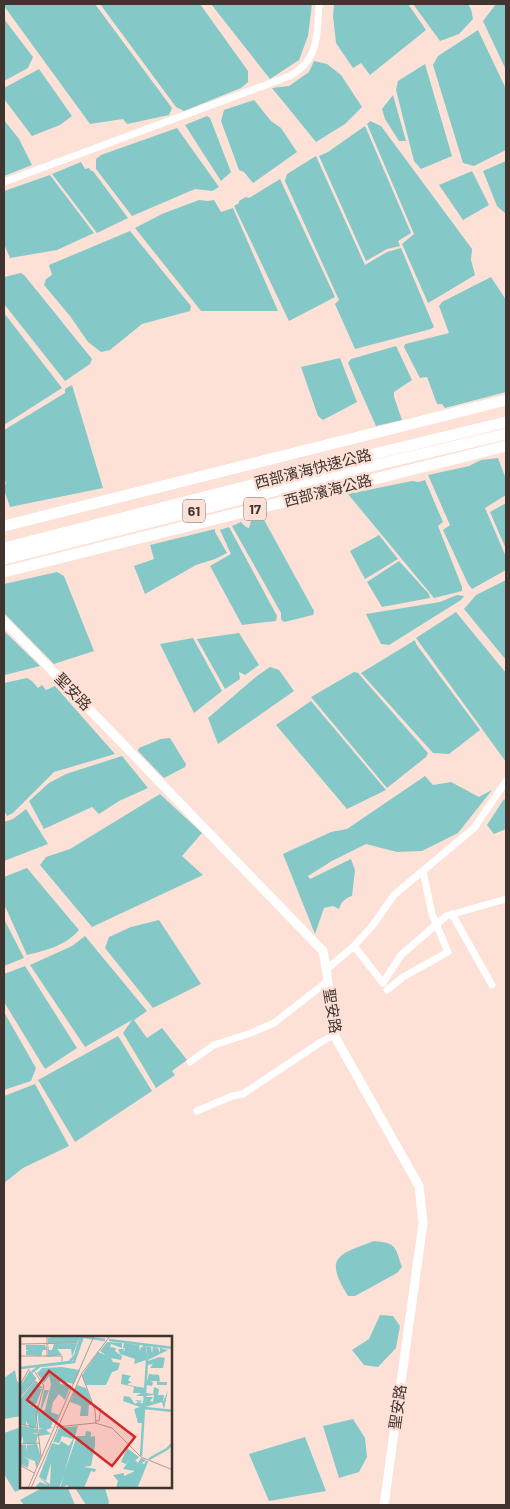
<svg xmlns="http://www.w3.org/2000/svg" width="510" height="1509" font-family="Barlow,'Noto Sans TC',sans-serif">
<rect width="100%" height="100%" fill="#fde1d7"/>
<path fill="#84c8c8" d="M4 4H95L172 108 169 115 127 124 123 119 90 124 4 6Z
M100 4H200L248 71V82L241 88 184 111 176 107Z
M211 4H312L308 36 299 60 270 79Z
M334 4H408L426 30 370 75 361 63 353 68 336 43 333 16Z
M413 4H468L471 9 473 19 459 34 440 41Z
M496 4H506V70L483 21Z
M4 19 33 57 28 68 4 81Z
M478 30 506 89V150L474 166 463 163 433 65 438 56Z
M314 61 327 64 341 75 362 107 345 124 316 142 272 88 289 86 309 72Z
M425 64 452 156 421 169 414 161 396 90 398 81Z
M39 69 72 116 60 125 32 136 4 99V88Z
M393 95 406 141H399L385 119 382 109Z
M254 100 271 121 281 128 297 152 253 183 244 172 239 170 221 121 224 110Z
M207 116 210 118 231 172 221 181 185 125Z
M4 120 19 139 32 165 4 176Z
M370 121 381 126 472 249 471 260 475 275 428 303 402 244 414 234 367 124Z
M365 126 411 233 398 241 400 246 387 249 366 261 319 156 328 152Z
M177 128 219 187 212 191 195 189 132 216 96 169V159L101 155Z
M316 156 365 265 387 252 401 248 434 327 431 329 355 349 335 304 339 300 285 181 287 174Z
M506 161V214L497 206 483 171Z
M81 162 85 169 89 168 91 171H93L128 218 97 233 52 174Z
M472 171 489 205 463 220 439 185Z
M50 175 94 233 57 250 10 258 4 244V191Z
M280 179 335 297 289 321 234 206 239 203V201L246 197 249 198Z
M199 200 208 201 214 200 221 212 233 208 278 311H201L135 228 162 214Z
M130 231 191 306 190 311 142 324 110 350 101 352 88 342 70 316 44 285 46 279 52 275 49 265Z
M21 273 25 276 92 359 90 364 65 381 4 304V277Z
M491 277 506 300V392L445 408 442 404H437L427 377 420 378 404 347 405 344 449 333 439 306 442 302Z
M4 313 62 388 4 425Z
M396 346 412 380 394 392V397L402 420 376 426 348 363 351 359Z
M340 358 357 402 323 420 318 416 301 367Z
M72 385 103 488 10 507 4 490V485L6 484 4 477V430L65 393V389Z
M498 458 506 479V495L485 508 506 557V570L472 589 468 584 443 530 450 525 428 475 469 466 481 460Z
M425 480 443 522 438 526 462 587V591L434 598 348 494 412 481 419 482Z
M506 503V549L490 512Z
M263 518 314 611 313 615 284 622 281 619V613L232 526 241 522 246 527 249 528 251 521Z
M229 527 277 616 276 621 242 625 210 566 231 554 220 530Z
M215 529V532L227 553 215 559 196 565 145 594 134 566 154 559 150 545Z
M379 535 398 559 365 579 350 551Z
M399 561 429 594 430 598 382 607 367 582Z
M57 572 64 576 94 651 54 664 4 613V584Z
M506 580V660L464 609 476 595Z
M457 595 464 596 461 600 389 645 381 644 366 614 440 602Z
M456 612 506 673V762L416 638Z
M4 631 40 666 5 675 4 672Z
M239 633 259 665 245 675 239 672 240 679 225 689 197 639Z
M193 638 222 691 194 713 160 644Z
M415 640 416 644 480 730 449 754 433 753 361 673Z
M270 667 279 670 294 691 218 744 208 718 257 676Z
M354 672 358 673 428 753 426 757 387 788 311 697Z
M27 678 32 681 38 688 42 685 46 690 55 686 115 754 54 772 13 813 7 816 4 810V683Z
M311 701 386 790 347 809 276 725Z
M170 738 186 764 185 767 164 778 138 751 139 748 161 739Z
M122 756 148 788 119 801 99 814 92 807 44 829 29 801 49 783 66 774Z
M425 776 433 785 451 782 479 797 492 790 458 833 422 851 397 852 366 844 332 861 308 876 310 879 351 859 355 870 352 896C345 898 341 902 339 909L333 906 324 908 315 934 283 854 331 832 347 829Z
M160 794 202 833 182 856 203 875 92 927 40 865 46 857 70 849Z
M504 799 506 801V829L494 834 487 825Z
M26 809 48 844 4 861V822L13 819Z
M27 868 79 930C65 946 47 950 27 955L4 904V877Z
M4 919 24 958 4 966Z
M159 920 201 984 153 1008 105 948 109 937 131 927Z
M85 936 147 1011 134 1020 147 1038 162 1028 187 1060 172 1071 175 1075 156 1088 123 1033 132 1020 85 1047 30 965 72 946Z
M25 966 77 1048 45 1069 4 1002V974Z
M4 1012 36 1068 31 1081 4 1090Z
M118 1036 152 1091 75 1142 38 1080Z
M35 1084 69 1146 23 1168 4 1183V1096Z
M374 1241C397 1243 395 1247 402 1267L397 1273 355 1296H348C324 1257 337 1255 374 1241Z
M380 1315 393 1316 400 1326 396 1348 378 1367 364 1365 352 1350 369 1339Z
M15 1370 17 1381 21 1385V1416L4 1419V1378Z
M353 1419 365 1438 367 1457 359 1472 339 1478 323 1426Z
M21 1427V1488H24L15 1492 4 1474V1433Z
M305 1437 326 1491 269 1501 249 1454Z
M42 1488H68L75 1505H24L20 1500Z
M75 1488H105L109 1502 108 1505H86Z"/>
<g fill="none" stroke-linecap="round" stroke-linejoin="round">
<path stroke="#fff" stroke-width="7" d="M4 182 290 76C320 59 317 34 319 4
M452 914 492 985
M354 946 383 983 401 955 446 916 506 899
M327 969 354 946 373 925 394 895 474 828 506 781
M387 990 403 977 448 952 432 914 423 871
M190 1062 214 1045 251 1033 274 1023 328 981
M197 1111 232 1096 243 1094 321 1042 334 1035"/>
<path stroke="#fff" stroke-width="9" d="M4 621 323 951C329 978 330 1007 334 1035L419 1186 423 1223 384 1505"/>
<path stroke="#fff" stroke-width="11" d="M4 526 506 400
M4 572 506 446"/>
<path stroke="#fff" stroke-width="11" d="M4 548 382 452 506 422
M4 559 384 463 506 434"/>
</g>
<g text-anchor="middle" stroke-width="5" stroke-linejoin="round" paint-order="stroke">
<g fill="#fde1d7" stroke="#796861" stroke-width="1">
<rect x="244" y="497.5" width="22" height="23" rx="4"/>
<rect x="183" y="499.5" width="22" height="23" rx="4"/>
</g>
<g font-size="14" font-weight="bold" fill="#41342f">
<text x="255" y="514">17</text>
<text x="194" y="516">61</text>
</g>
<g font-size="15" fill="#41342f" stroke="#fde1d7">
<text transform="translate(313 469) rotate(-14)" y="5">西部濱海快速公路</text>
<text transform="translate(328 491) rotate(-14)" y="5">西部濱海公路</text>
<text transform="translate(73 692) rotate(46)" y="5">聖安路</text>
<text transform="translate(332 1011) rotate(81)" y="5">聖安路</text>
<text transform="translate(398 1407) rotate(-82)" y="5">聖安路</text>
</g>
</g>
<g transform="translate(20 1336)">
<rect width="152" height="152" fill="#fde1d7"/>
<path d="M34 0H60L57 7H28V2ZM87 6 102 7V12L91 8 90 11 96 12 95 15 102 20 101 24 91 22 93 26 100 27 98 34 92 36 86 49H66L62 39 78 16 86 19 80 15ZM104 7 119 9 120 15 121 11H124L126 24 114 28 115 23 100 18 98 13H104L103 17 105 13 103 12ZM28 8 29 14H32L34 8H57L52 21 51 13H37L42 19 28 21ZM6 9H25L27 14H23L21 20 6 19V15L9 14H6ZM126 10 131 11 132 17 133 11 138 12 140 17V12L148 14 128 24ZM139 21 145 22 143 32H130L133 28 127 29 128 25ZM42 31 60 34 54 48 40 45V48L51 49 45 64 39 58 33 66 31 76 39 79 36 86 33 85 31 91H33L26 94 31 98 19 100V93L24 92H19L17 74 20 75 24 54H29L21 75 25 74 31 48 29 40 24 47 17 37 22 32ZM10 34 16 42 0 60V51ZM102 38 111 40 108 44 112 47H109L108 49 125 52 124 60H116L121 57H113L114 51 101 48ZM129 38 139 39 140 45 138 46H147V49H137V45H130L133 46 132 50 126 49ZM15 44 23 52H18L22 53 16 68H6L13 69V72L18 69 16 92H10L6 85V90L0 88V63ZM57 49 66 52 73 69H69L68 80H60L61 70 50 66ZM134 51 139 53 138 59H144L143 66 148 54 144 73 142 66 125 71 126 61H133L130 65 133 66 134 59 126 60V57L133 58ZM104 60 110 61 115 68 118 66 115 64 124 65 119 66 124 68 123 87H118L114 73 120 71 103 65ZM0 89 17 93 18 97H11L18 98 16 107 3 108V100L0 108ZM58 90 44 137 57 100H65L66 95 71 96V101L75 100V110L71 130 63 131 76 133 75 136 71 135 64 152H48V149L40 152 44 140 39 152H14L20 146 28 149 18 141 30 148 31 127 26 145 19 141 32 107 39 109 41 105 49 110 53 103 42 100 39 107 33 106 39 92ZM17 108 21 121 16 132 15 125 3 121 9 124 8 132 0 128V109H6V115L7 109ZM107 112 119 121 115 125 118 126 116 130 121 122 126 124 122 127 125 129 115 152H96L98 145 93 139 104 137V140L115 135 103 133 110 123 106 128 101 126Z" fill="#84c8c8"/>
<path fill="none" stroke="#84c8c8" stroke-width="2.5" d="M64 1 85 4M89 4 153 12M0 32 49 26 55 20 61 0M12 36 20 30 54 26 63 0M125 72 153 75M121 120 127 25 124 9M129 123 147 113 153 107M116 152 127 125"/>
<path fill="none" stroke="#b29c94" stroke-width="1" d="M0 8 57 7M0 20H42V25M27 21V0M15 36 24 50 16 79 21 120M62 39 75 74 76 88M0 49 9 33M0 61 16 42M76 85H79L81 72M0 88 18 92M36 91 75 87 92 92 121 121 153 134M0 108 20 107M0 129 14 137M8 152 74 0M11 152 62 37 90 0"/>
<path fill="#d62828" fill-opacity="0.15" stroke="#d62828" stroke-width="2.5" d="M29 35 115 101 92 130 7 64Z"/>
<rect width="152" height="152" fill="none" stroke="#41342f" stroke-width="2.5"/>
</g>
<rect width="510" height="1509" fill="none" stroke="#41342f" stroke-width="10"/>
</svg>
